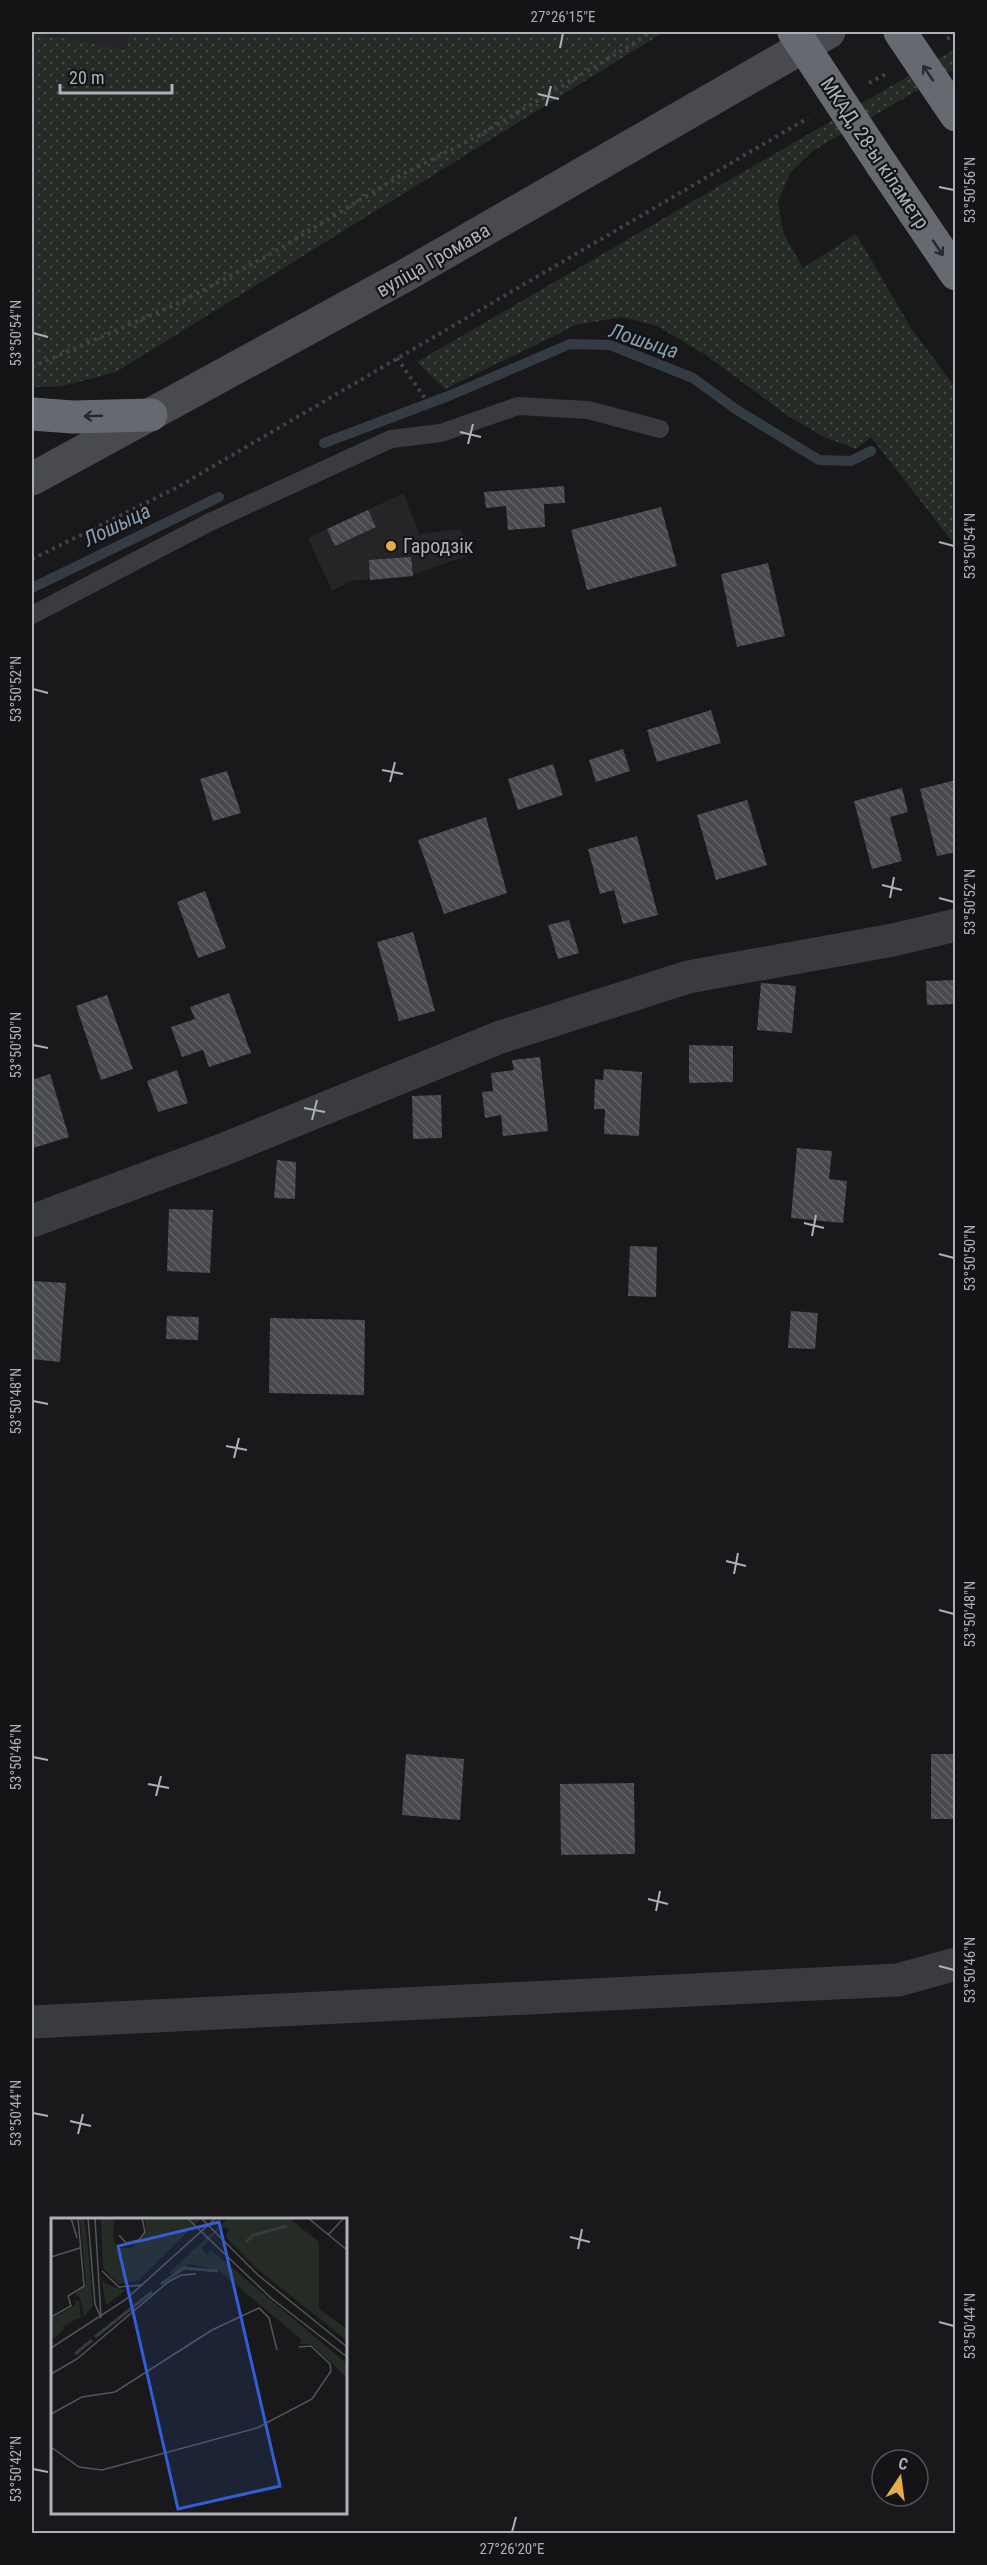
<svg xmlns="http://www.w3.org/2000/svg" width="987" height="2565" font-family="'Roboto Condensed',sans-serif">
<defs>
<pattern id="grass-dots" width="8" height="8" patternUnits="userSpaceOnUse" patternTransform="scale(1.5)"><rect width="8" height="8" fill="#252c26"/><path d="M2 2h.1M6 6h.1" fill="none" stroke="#424843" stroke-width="1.8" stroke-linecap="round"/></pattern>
<pattern id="building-back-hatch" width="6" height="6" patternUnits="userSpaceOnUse" patternTransform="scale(1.5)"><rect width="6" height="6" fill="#48494d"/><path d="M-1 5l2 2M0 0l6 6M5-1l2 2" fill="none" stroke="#606165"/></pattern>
</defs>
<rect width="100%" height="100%" fill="#19191b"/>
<path fill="#252528" d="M35 32H130L126 51Z
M404 493 419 534 460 529 475 553 413 575 351 581 332 591 308 538Z"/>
<path fill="url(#grass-dots)" d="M32 32 126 50 130 32H664L116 372 63 386 32 387Z
M955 49V69L814 150 790 173 778 201 783 232 803 268 856 234 911 328 955 387V545L871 437 856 449 824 437 788 416 703 353 657 326 622 317 576 325 445 389 417 362Z"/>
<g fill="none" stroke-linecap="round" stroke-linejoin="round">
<path stroke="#333c43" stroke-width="10" d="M324 443 451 395 570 344 610 345 693 378 737 410 819 460 851 461 871 451
M32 588 219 497"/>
</g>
<path fill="url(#building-back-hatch)" d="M564 486 565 503 544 504 545 527 508 530 506 506 486 508 484 492Z
M661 507 677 566 587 590 571 530Z
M368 510 376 527 335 546 327 529Z
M411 557 413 576 370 580 369 560Z
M768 563 785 636 737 647 721 574Z
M711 710 721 743 657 762 647 730Z
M623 749 630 771 596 782 589 760Z
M553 764 563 795 518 810 508 779Z
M227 771 241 813 213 821 200 779Z
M956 780V852L937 856 920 789Z
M902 788 908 812 890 817 902 861 872 869 854 801Z
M747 800 767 865 716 880 697 815Z
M486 817 507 893 444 914 418 840Z
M637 836 658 915 623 924 614 890 600 894 588 849Z
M205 891 226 948 198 958 177 902Z
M569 920 579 953 558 959 548 925Z
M413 932 435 1011 399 1021 377 942Z
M956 980V1004L927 1005 926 981Z
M761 983 796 986 792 1033 757 1030Z
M229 993 251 1053 209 1067 203 1050 182 1057 171 1027 195 1019 190 1007Z
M107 995 133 1069 101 1080 76 1006Z
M689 1045 733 1046V1082L689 1083Z
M540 1057 548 1131 503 1136 501 1115 485 1118 482 1092 493 1091 491 1073 514 1070 512 1060Z
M604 1069 642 1072 639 1136 604 1134 605 1109H594L595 1079 603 1080Z
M177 1070 188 1103 158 1112 147 1081Z
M50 1074 69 1137 33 1148 32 1080Z
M441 1095 442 1138 413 1139 412 1096Z
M797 1148 832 1151 829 1179 847 1181 843 1223 791 1218Z
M277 1160 296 1162 295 1199 274 1198Z
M169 1209 213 1210 210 1273 167 1271Z
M630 1246 657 1247 656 1297 628 1296Z
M32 1281 66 1283 60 1362 32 1359Z
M791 1311 818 1313 815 1349 788 1348Z
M167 1316 199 1317 198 1340 166 1339Z
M270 1318 365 1320 364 1395 269 1393Z
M406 1754 464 1759 460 1820 402 1815Z
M931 1754H956V1819H931Z
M634 1783 635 1854 561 1855 560 1784Z"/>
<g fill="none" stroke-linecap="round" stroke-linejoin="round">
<path stroke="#404246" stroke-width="4" stroke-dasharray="3 4.5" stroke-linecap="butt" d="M947 39 956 34
M869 83 886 74
M397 358 431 407
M32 367 181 302 269 255 403 174 478 136 636 42 650 32
M32 559 176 488 808 118"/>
<path stroke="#3a3b3f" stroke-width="18" d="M32 615 210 522 391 439 441 433 518 406 588 410 660 429"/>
<path stroke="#3a3b3f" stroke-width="33" d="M32 1221 222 1150 498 1038 688 977 893 940 956 925
M32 2022 898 1980 956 1964"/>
<path stroke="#484a4f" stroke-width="33" d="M32 479 406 275 829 32"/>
<path stroke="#666970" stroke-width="33" d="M882 165 956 274
M32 414 73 417 151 415"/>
<path stroke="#666970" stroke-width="33" d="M794 32 882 165
M900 32 956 115"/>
</g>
<defs><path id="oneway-shaft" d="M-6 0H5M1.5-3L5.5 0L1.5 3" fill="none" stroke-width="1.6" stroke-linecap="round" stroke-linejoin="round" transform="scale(1.5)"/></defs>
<g stroke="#28292c">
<use href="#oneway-shaft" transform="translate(928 73) rotate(-124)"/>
<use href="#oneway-shaft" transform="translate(938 248) rotate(56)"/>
<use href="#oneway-shaft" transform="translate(93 416) rotate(178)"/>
</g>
<path fill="none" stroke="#acb0b9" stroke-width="2" d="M560 48 563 33M538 94 559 99M546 106 551 86M939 187 954 190M33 333 48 337M460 432 481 437M468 444 473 424M939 542 954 546M33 689 48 693M382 770 403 774M390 782 395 762M882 885 902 890M890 898 894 877M939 898 954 902M33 1045 48 1048M304 1108 325 1112M312 1120 317 1100M804 1223 824 1228M812 1236 816 1215M939 1254 954 1258M33 1401 48 1404M226 1446 247 1450M234 1458 239 1438M726 1561 746 1566M734 1574 738 1553M939 1610 954 1614M33 1757 48 1760M148 1784 169 1788M156 1796 161 1776M648 1899 668 1904M656 1911 660 1891M939 1966 954 1970M33 2113 48 2116M70 2121 91 2126M78 2134 83 2114M570 2237 590 2242M578 2249 582 2229M939 2322 954 2326M33 2469 48 2472M512 2532 516 2517"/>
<circle fill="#e3ae48" stroke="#141416" stroke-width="2" cx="391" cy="546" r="6"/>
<g text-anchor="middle" stroke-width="4.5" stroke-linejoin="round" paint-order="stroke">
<g font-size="20" fill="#acb0b9" stroke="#141416">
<text transform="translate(875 153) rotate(56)" y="7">МКАД, 28-ы кіламетр</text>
<text transform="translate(433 260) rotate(-30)" y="7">вуліца Громава</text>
</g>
<g font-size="20" fill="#acb0b9" stroke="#141416" text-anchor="start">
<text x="403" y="553">Гародзік</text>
</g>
<g font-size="21" font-style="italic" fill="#879db1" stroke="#141416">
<text transform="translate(644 341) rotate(18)" y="7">Лошыца</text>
<text transform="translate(117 525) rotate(-26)" y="7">Лошыца</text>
</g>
</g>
<g transform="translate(51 2218)">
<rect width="296" height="296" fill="#19191b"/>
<path d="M29 0H33L37 30 42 88 33 99 29 80 24 76 35 65ZM50 0H64L62 17 65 30H80L90 22 95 13 94 0H151L87 63 67 66 52 50ZM177 0H238L268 24V91L295 110V122L204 49 175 19 178 10H169L151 30 155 36 160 32 295 145V159L260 126H249L250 121 167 52 138 46 122 57 118 55ZM51 63 62 69 75 72 55 87ZM24 83H28L30 99 12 108 13 112 0 122V101L25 87Z" fill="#252c26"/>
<path fill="none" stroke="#333c43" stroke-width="3" d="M195 24 202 17 236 8M110 66 133 50 167 53M44 119 101 74M24 136 41 122"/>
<path fill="none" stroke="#54555a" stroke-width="1.5" d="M20 0 26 20M37 0 44 86 50 100M44 0 50 100M136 0 220 80 296 139M150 0 207 57 296 129M257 0 296 32M68 17 75 25 88 22 94 14 91 0M277 17 293 0M0 39 29 30M51 53 68 69 92 67M0 99 20 88 17 78 33 68 27 0M0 130 74 82 165 0M0 156 26 141 117 64 130 57 145 56M0 196 31 179 64 174 161 112 208 90 218 100 226 132M0 229 28 249 51 252 206 210 261 181 280 153 279 146 260 128 248 129"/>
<path fill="#325dd3" fill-opacity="0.15" stroke="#325dd3" stroke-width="3" d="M168 4 229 268 127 291 67 28Z"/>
<rect width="296" height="296" fill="none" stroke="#acb0b9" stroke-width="3"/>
</g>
<rect width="987" height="2565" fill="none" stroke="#141416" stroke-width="66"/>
<g transform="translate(900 2478) rotate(13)"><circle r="28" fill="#141416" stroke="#515257" stroke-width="1.5"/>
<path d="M0-4.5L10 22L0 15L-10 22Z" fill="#e3ae48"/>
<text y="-9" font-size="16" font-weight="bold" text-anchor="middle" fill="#acb0b9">С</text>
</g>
<path d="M60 84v9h112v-9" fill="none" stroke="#acb0b9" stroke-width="3"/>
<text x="69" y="84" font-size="18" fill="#acb0b9" stroke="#141416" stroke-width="4.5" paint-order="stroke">20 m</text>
<rect x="33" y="33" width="921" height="2499" fill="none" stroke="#acb0b9" stroke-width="2"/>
<g font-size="15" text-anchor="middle" fill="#acb0b9">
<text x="563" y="22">27°26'15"E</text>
<text transform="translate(970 190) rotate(-90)" y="5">53°50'56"N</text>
<text transform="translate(16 333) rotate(-90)" y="5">53°50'54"N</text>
<text transform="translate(970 546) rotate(-90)" y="5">53°50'54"N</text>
<text transform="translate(16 689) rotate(-90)" y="5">53°50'52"N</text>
<text transform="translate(970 902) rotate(-90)" y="5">53°50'52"N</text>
<text transform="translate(16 1045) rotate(-90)" y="5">53°50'50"N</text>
<text transform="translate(970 1258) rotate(-90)" y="5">53°50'50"N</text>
<text transform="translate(16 1401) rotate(-90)" y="5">53°50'48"N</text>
<text transform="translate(970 1614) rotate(-90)" y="5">53°50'48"N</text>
<text transform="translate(16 1757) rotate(-90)" y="5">53°50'46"N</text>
<text transform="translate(970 1970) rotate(-90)" y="5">53°50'46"N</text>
<text transform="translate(16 2113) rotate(-90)" y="5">53°50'44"N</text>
<text transform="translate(970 2326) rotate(-90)" y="5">53°50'44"N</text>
<text transform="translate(16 2469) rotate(-90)" y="5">53°50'42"N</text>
<text x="512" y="2554">27°26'20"E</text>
</g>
</svg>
